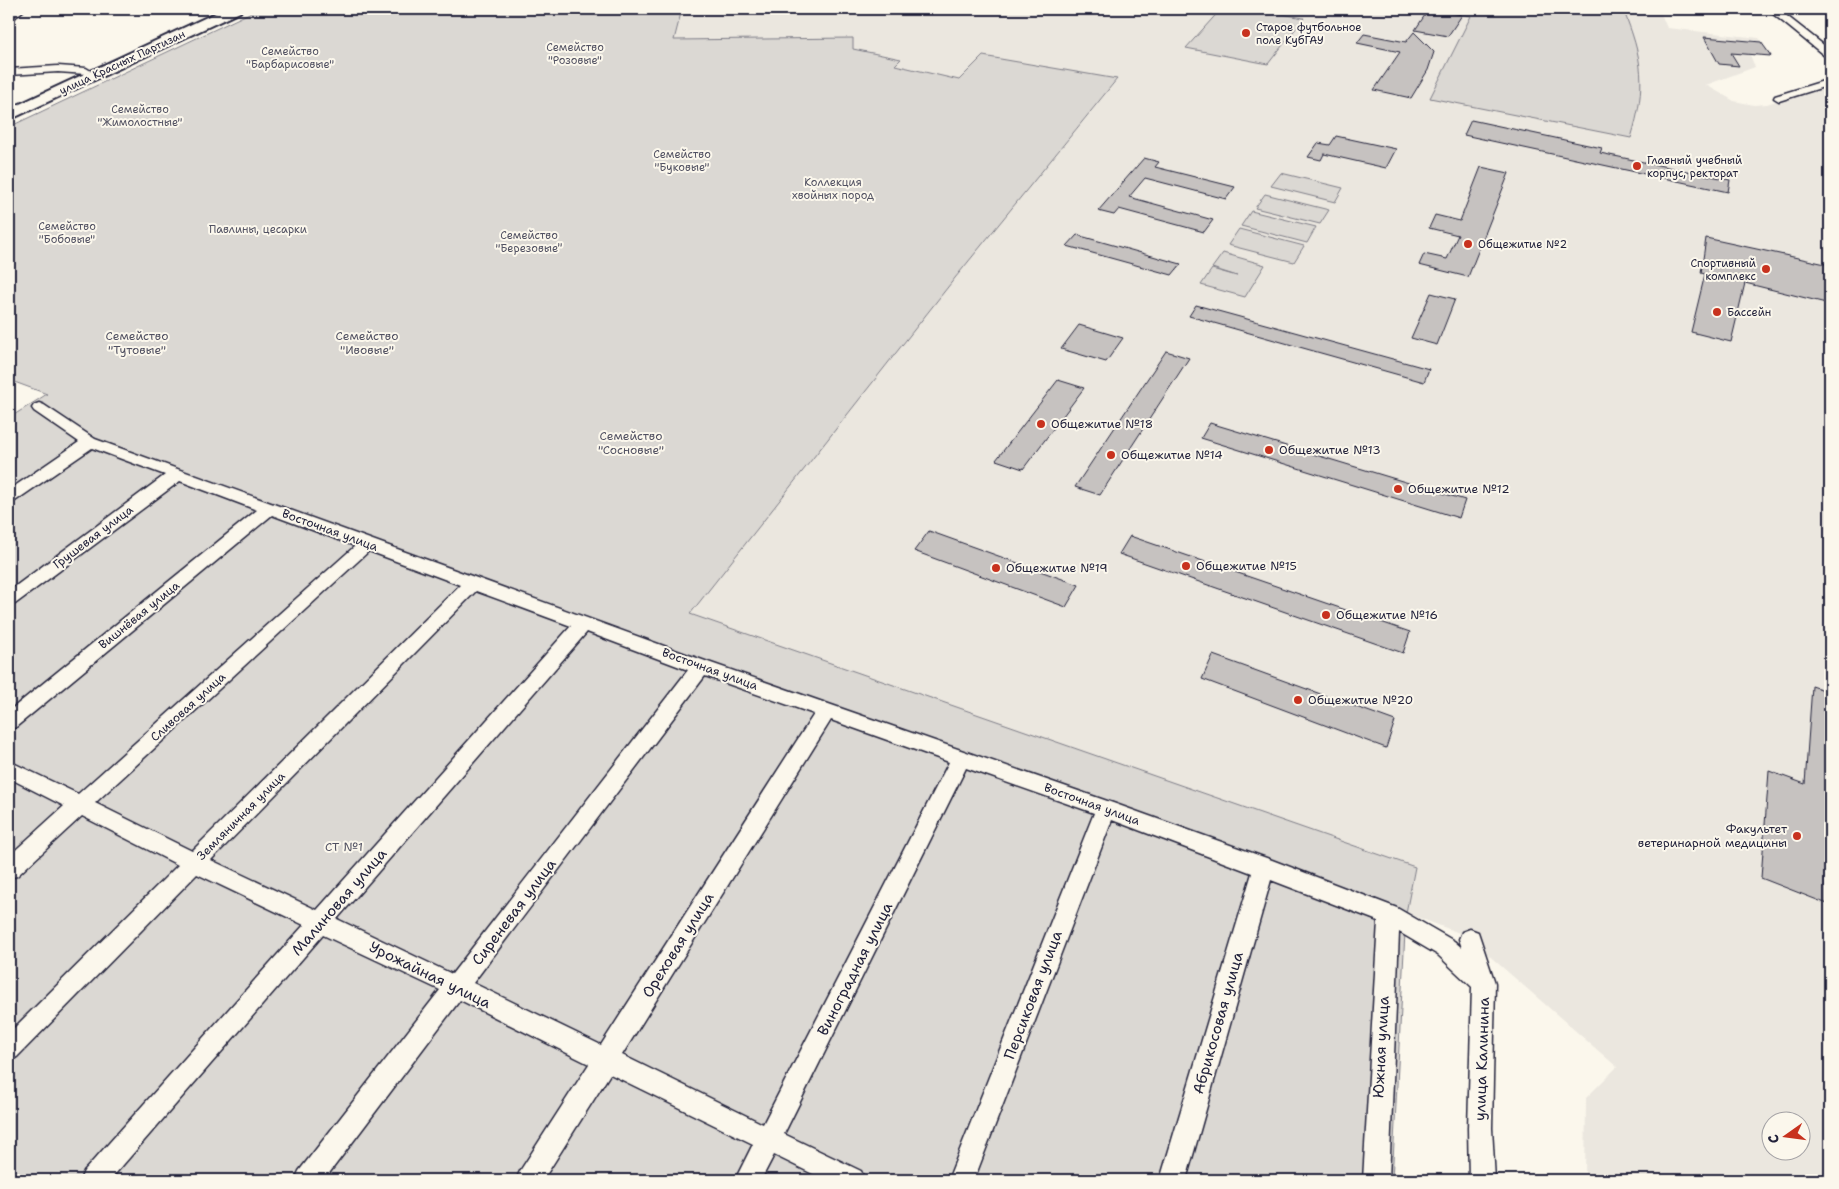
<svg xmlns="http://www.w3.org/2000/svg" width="1839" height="1189" font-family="'Shantell Sans',sans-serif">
<rect width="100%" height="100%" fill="#fbf7ec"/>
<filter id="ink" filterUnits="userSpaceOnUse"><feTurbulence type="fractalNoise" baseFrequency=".02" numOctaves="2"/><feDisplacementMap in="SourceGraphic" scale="10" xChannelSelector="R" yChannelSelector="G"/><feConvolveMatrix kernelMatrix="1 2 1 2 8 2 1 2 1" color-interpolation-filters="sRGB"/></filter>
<g filter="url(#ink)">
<path fill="#ebe7df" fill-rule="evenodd" d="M682 9H1659L1667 28 1759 38 1773 57 1750 55 1755 67 1706 85 1734 101 1754 105 1767 104 1830 83V1180H1585L1586 1098 1617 1067 1470 939 1462 934 1406 913 1415 867 689 614 955 278 1117 80 984 56 959 80 895 65 900 59 853 49V38L674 40ZM1772 1122H1802V1152H1772Z"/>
<path fill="#dbd8d3" stroke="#7e7d87" d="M258 9H682L674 40 853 38V49L901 59 895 65 959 80 983 56 1117 79 955 278 690 614 1415 867 1406 913 1392 1180H9V418L47 394 9 380V127Z
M1221 9H1253L1304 18 1268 64 1186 48Z
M1436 9H1623C1643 59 1647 85 1631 138L1430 98 1471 16Z
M1281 173 1343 188 1335 202 1271 186Z
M1265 194 1329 210 1320 224 1255 208Z
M1251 211 1316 227 1307 243 1241 226Z
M1239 229 1304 246 1294 262 1228 245Z
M1223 253 1265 265 1245 297 1201 285 1212 269 1237 276 1212 268Z"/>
<path fill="#c6c2c0" stroke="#22223b" d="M1429 9 1462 15 1448 36 1415 30Z
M1414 32 1434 52 1428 70 1411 98 1374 90 1400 52 1357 43 1364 34 1406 42Z
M1704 37 1761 42 1771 56 1731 53 1739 66 1719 64Z
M1471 120 1602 148 1600 153 1730 180 1728 192 1464 135Z
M1336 136 1396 149 1386 168 1324 154 1321 160 1308 157 1318 143 1330 145Z
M1144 158 1159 162 1155 167 1235 187 1226 199 1145 178 1129 197 1213 220 1204 232 1119 209 1114 215 1098 211Z
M1481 167 1509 173 1468 277 1419 265 1424 254 1447 259 1458 235 1429 228 1435 215 1460 221Z
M1077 235 1181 264 1172 275 1067 246Z
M1706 238 1830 265V304L1745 283 1731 342 1691 332 1705 274 1701 273Z
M1431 293 1455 299 1437 345 1411 338Z
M1196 305 1309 336 1429 369 1424 382 1189 316Z
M1079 325 1123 338 1106 362 1061 349Z
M1166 351 1189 358 1100 495 1075 487Z
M1058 380 1084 388 1023 469 996 460Z
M1210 423 1465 500 1459 518 1201 438Z
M929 531 1079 585 1066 607 914 551Z
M1130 536 1410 632 1403 653 1119 554Z
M1213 655 1395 721 1386 748 1202 679Z
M1812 686 1830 692V905L1761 878 1769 771 1805 784Z"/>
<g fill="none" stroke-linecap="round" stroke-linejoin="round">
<g stroke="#22223b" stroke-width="3">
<path id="minor" d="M14 9H25L12 20 9 21V13Z
M1767 9H1778L1830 50V58L1826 57Z
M58 66 86 68 91 71 86 74 58 72 9 75V69Z
M1830 79V85L1779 101 1774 98 1775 96Z
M39 403 44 405 95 439 708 662 1113 803 1272 860 1397 908 1454 941 1462 948 1459 939 1462 932 1470 929 1478 932 1495 983 1492 1128 1495 1180H1469L1468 1128 1472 987 1438 955 1399 932 1389 1180H1363L1378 921 1271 880 1186 1180H1160L1252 873 1112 820 974 1180H948L1094 813 966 768 784 1134 861 1171 865 1180H825L774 1155 761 1180H735L753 1144 610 1074 543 1180H516L520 1171 589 1064 460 1000 324 1180H295L299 1171 440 990 323 935 110 1180H80L84 1171 304 925 197 874 17 1057 9 1060V1033L178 865 82 816 17 876 9 878V856L64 806 9 778V761L78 794 355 546 272 515 16 727 9 730V711L257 510 180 481 15 604 9 606V591L165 475 92 448 15 501 9 502V490L79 442 34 411 32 408 34 405ZM369 551 460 585 192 851 95 803ZM476 591 571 626 317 910 211 860ZM587 632 688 670 452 974 337 919ZM705 676 814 714 601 1045 473 983ZM831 720 949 762 763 1124 622 1055Z"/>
</g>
<g stroke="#22223b" stroke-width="4">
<path id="highway" d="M224 9H242L240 12 9 120V109Z"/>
</g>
<use href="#minor" fill="#fbf7ec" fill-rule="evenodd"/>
<use href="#highway" fill="#fbf7ec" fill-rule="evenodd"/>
<path stroke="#22223b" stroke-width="1" d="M9 13 14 9"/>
</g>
</g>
<g fill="#c8321e" stroke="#fbf7ec" stroke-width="2">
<circle cx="1246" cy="33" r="5"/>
<circle cx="1637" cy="166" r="5"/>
<circle cx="1468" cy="244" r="5"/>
<circle cx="1766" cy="269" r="5"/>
<circle cx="1717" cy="312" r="5"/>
<circle cx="1041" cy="424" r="5"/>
<circle cx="1269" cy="450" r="5"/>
<circle cx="1111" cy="455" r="5"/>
<circle cx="1398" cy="489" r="5"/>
<circle cx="1186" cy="566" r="5"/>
<circle cx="996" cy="568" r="5"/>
<circle cx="1326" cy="615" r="5"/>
<circle cx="1298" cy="700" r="5"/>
<circle cx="1797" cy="836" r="5"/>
</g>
<g text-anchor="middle" stroke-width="4" stroke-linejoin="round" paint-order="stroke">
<g font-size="11" fill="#22223b" stroke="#fbf7ec" text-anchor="start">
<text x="1256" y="31">Старое футбольное<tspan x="1256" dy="13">поле КубГАУ</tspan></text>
<text x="1647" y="164">Главный учебный<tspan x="1647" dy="13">корпус, ректорат</tspan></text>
<text x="1478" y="248">Общежитие №2</text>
<text x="1756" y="267" text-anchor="end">Спортивный<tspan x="1756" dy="13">комплекс</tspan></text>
<text x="1727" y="316">Бассейн</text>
</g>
<g font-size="11" fill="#505061" stroke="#fbf7ec">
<text x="575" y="51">Семейство<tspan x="575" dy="13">"Розовые"</tspan></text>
<text x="290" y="55">Семейство<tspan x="290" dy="13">"Барбарисовые"</tspan></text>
<text x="140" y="113">Семейство<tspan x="140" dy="13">"Жимолостные"</tspan></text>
<text x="682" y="158">Семейство<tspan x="682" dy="13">"Буковые"</tspan></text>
<text x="833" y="186">Коллекция<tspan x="833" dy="13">хвойных пород</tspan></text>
<text x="67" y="230">Семейство<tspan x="67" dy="13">"Бобовые"</tspan></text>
<text x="258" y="233">Павлины, цесарки</text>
<text x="529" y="239">Семейство<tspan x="529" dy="13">"Березовые"</tspan></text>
</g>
<g font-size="11" fill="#22223b" stroke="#fbf7ec">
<text transform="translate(122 62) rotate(-25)" y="4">улица Красных Партизан</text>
</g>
<g font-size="12" fill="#505061" stroke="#fbf7ec">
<text x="137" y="340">Семейство<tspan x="137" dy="14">"Тутовые"</tspan></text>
<text x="367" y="340">Семейство<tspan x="367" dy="14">"Ивовые"</tspan></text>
<text x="631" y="440">Семейство<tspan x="631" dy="14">"Сосновые"</tspan></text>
<text x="344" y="851">СТ №1</text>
</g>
<g font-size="12" fill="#22223b" stroke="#fbf7ec" text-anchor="start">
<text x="1051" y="428">Общежитие №18</text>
<text x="1279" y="454">Общежитие №13</text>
<text x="1121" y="459">Общежитие №14</text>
<text x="1408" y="493">Общежитие №12</text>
<text x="1196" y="570">Общежитие №15</text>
<text x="1006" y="572">Общежитие №19</text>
<text x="1336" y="619">Общежитие №16</text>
<text x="1308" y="704">Общежитие №20</text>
<text x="1787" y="833" text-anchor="end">Факультет<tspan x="1787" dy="14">ветеринарной медицины</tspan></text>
</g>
<g font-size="12" fill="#22223b" stroke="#fbf7ec">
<text transform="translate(330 530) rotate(20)" y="4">Восточная улица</text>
<text transform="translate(93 537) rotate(-37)" y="4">Грушевая улица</text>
<text transform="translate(139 615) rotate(-39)" y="4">Вишнёвая улица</text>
<text transform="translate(710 669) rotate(20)" y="4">Восточная улица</text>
<text transform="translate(188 707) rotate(-42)" y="4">Сливовая улица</text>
<text transform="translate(1092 804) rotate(20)" y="4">Восточная улица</text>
<text transform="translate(241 816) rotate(-45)" y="4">Земляничная улица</text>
</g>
<g font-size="15" fill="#22223b" stroke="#fbf7ec">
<text transform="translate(339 902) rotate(-49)" y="5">Малиновая улица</text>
<text transform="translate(514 912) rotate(-53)" y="5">Сиреневая улица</text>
<text transform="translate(678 945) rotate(-58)" y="5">Ореховая улица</text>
<text transform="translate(855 969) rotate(-63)" y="5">Виноградная улица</text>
<text transform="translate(430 975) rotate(26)" y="5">Урожайная улица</text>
<text transform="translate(1033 995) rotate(-69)" y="5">Персиковая улица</text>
<text transform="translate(1218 1023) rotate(-74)" y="5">Абрикосовая улица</text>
<text transform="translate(1381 1047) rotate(-87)" y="5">Южная улица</text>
<text transform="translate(1482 1059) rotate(-88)" y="5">улица Калинина</text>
</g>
</g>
<rect width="1839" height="1189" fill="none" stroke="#fbf7ec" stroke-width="30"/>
<rect x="15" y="15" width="1809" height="1159" fill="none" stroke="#22223b" stroke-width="2" filter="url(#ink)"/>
<g transform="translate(1786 1136) rotate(256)"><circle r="24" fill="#fbf7ec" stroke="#a4a2a5"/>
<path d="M0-4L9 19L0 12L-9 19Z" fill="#c8321e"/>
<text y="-8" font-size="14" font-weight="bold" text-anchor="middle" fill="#22223b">С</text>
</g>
</svg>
